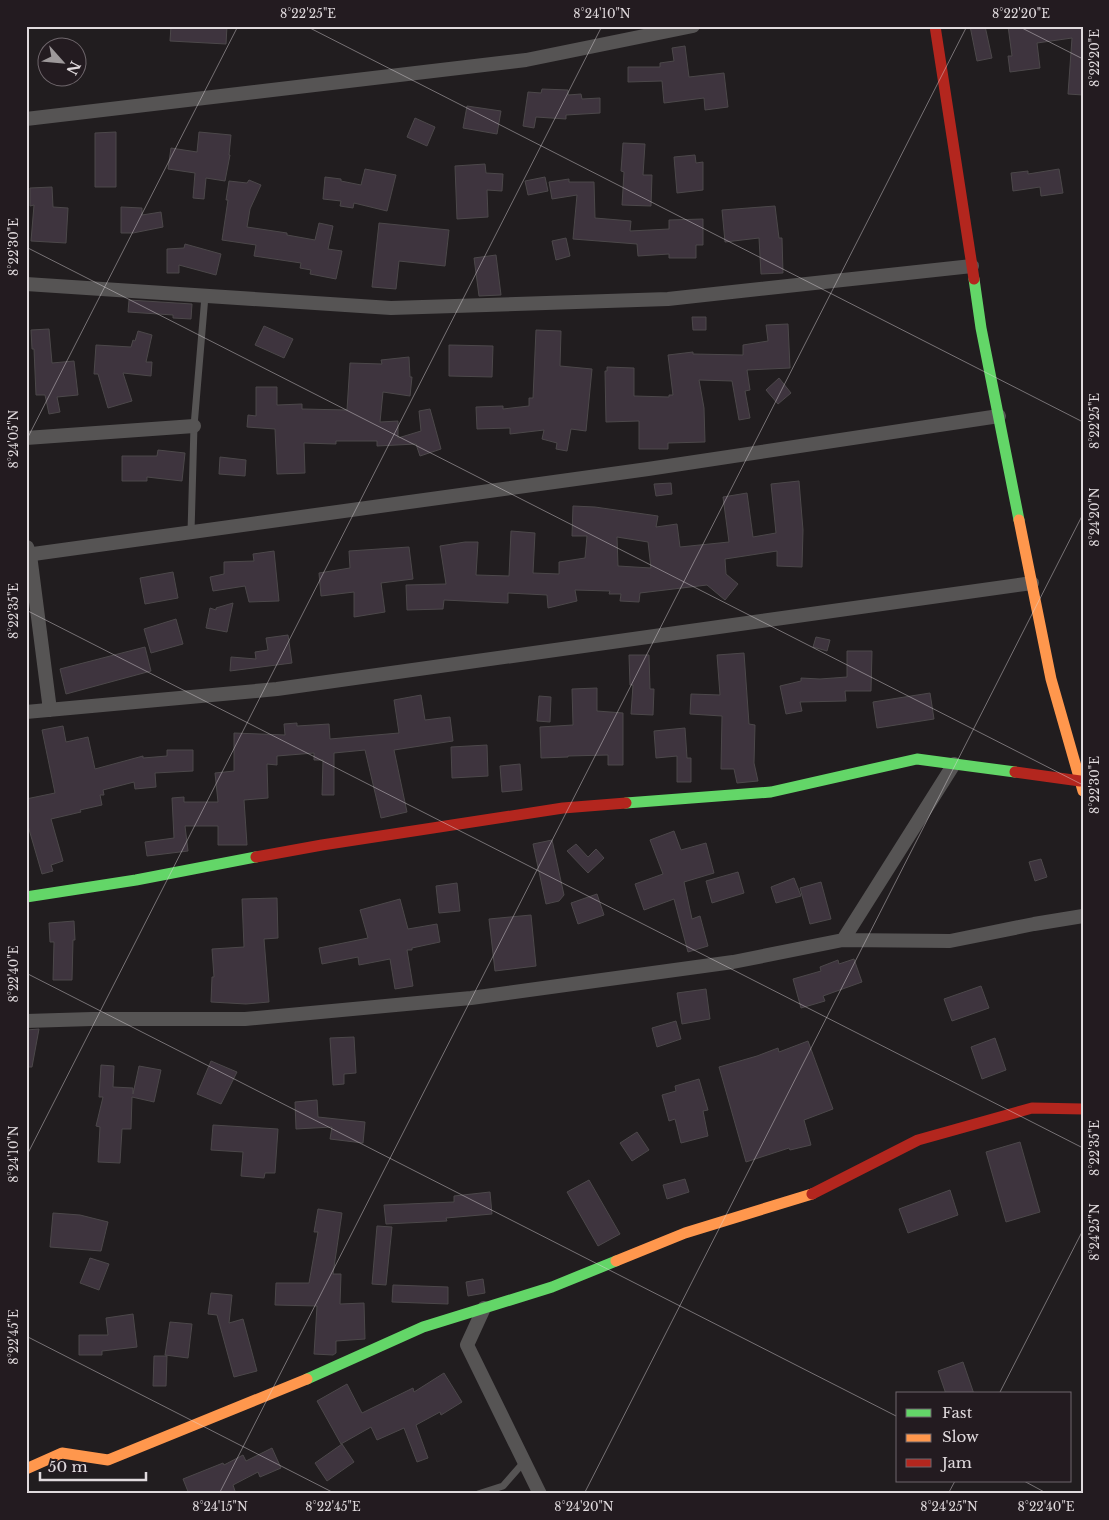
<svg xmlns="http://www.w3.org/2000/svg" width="1109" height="1520" font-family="'Libre Baskerville',serif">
<rect width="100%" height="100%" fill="#211d1f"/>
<path fill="#3e343e" stroke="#4c484a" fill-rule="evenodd" d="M171 26H227L226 44 170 41Z
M970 26H985L992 58 977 61Z
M1008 26H1083V95L1068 94 1072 38 1037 43 1040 68 1010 72 1008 56H1012Z
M685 46 689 77 724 73 728 107 705 110 704 98 664 103 662 81 628 82V67H660V63L674 61 672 48Z
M542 89 568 90V95L581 94 582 99 600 98V113L566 115V119L536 117 534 128 523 126 528 92 541 93Z
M467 106 501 111 497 134 463 128Z
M415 118 435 127 427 146 407 137Z
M116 132V187H95V133Z
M199 132 231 135 229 155H230L225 181 206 178 204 199 193 198 195 173 168 169 171 148 197 152Z
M623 143 645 144 643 175H652L651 206 622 205 624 172 621 171Z
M695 155 696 163 703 162V190L677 193 674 157Z
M485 164 486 173 503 174 502 191 487 190 488 217 457 219 455 166Z
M365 169 396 175 387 211 354 203 353 208 340 206 341 201 323 199 325 177 341 179V181L361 185Z
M1059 169 1063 193 1041 196 1040 187 1013 191 1011 173 1028 171V174Z
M545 177 548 191 528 195 525 181Z
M569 179V182H594L595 218 631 221 630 231 669 229V220L703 219V245H696V258H669V254L638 256 637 244 573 239 577 195 552 199 549 182Z
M249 180 261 185 250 209 247 227 287 233V235L315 240 319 223 333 226 328 249 342 251 336 279 310 274 311 270 300 268 301 263 254 256 256 245 222 240 228 200H226L229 181 247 183Z
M52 187 53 207 68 208 66 243 31 241 34 205 30 206V188Z
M775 206 779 238H782L783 273 761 274 759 238 725 242 722 210Z
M121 207 142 208V215L161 212 163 227 133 233H121Z
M379 223 449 230 445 266 399 261 396 289 372 287Z
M566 238 570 256 556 260 552 241Z
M185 244 221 254 216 275 179 265V273H167V249L184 248Z
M496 255 501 295 479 296 474 258Z
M129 300 192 304 191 319 173 318V315L128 312Z
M692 317H706V330H693Z
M788 324 790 368 747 370 750 390 745 391 750 418 739 420 732 381 699 380 704 408 705 442 668 443V449H639V421L606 422 605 371H607V367L634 368V396L669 397V395H673L668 355 693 352V354L743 355V345L768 341 766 325Z
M264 326 293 339 284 358 255 345Z
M49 329 52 363 74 361 78 395 57 397 60 412 49 414 45 395H36L34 349H32L31 330Z
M536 330 561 331 560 366 592 369 586 431 571 429 567 451 556 449 557 443 542 439 544 430 510 434V428L477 429 476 407 503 406V409L529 406V398H533Z
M138 331 152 335 146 362H152L151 376 123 373 132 401 108 408 98 374H94L96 345 131 347 133 340 135 341Z
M449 345 493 346 492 377 449 376Z
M409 357 410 377H412L410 396 383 392 380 422 398 421V438L421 431 419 411 430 409 441 449 420 456 416 444 377 446V441H336V444L304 443 305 473 277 474 275 429 247 427 248 415 256 416V387H277V405L302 404V409L347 410 350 363 382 364 381 360Z
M779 378 791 393 778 404 766 390Z
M158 450 185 453 182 481 147 477V481H122V456H157Z
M220 457 246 460 245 476 219 474Z
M799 481 803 530 802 567 777 566V551L725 559 726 574 738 584 725 600 707 585 640 593 639 602 620 601 621 594H609L610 591 575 590 577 601 548 608 547 595 508 593V603L444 600 443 609 407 610 406 585 446 584 440 546 465 542H478L476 575 509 576 511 531 535 533 533 573 559 574V562L585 558 587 536H572L573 506 595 507 658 516 656 527 677 524 680 547 729 542 723 497 747 493 753 537 776 533 771 484ZM617 537 648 542 651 568 618 566Z
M671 483 672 494 656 496 654 484Z
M409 547 413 579 381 583 385 612 354 617V592L321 596 319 573 350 568 349 551Z
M274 551 279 601 249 602 245 586 213 591 210 577 224 574V562L254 561 253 554Z
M173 572 178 598 145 604 140 578Z
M233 603 227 632 206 628 210 608 216 610V608Z
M176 619 183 644 151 653 144 629Z
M288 635 292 663 230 671 231 657 256 659 255 652 268 650 266 638Z
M816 637 830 640 827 651 813 647Z
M145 647 151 671 66 694 60 669Z
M847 651H872L871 691H845L846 701 800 702 802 711 786 714 780 686 801 681V678L820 679 847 677Z
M744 653 749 724 755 725 754 763 758 781 737 783 734 769H721L722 716 690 714 691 694 720 695 717 655Z
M629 655H649L650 689H654L653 715 631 714 633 685H630Z
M597 688V711L623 713V765H608V755L568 756V757L541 758 540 727 573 725 572 689Z
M930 693 934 719 877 728 873 702Z
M421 695 425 720 450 717 453 741 394 750 407 812 381 818 365 750 334 753V795H322L323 760H314V753L277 756V765L267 764 268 798 244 800 247 845H218V826H185L188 851 147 856 145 842 174 838 172 798 184 797V802H218L215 773 234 771V733L285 735 284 724 297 723V726L329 724 330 739 399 733 394 700Z
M539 696 551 697 550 722 537 721Z
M63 726 66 742 88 737 95 769 143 756V758L167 756V750H193V771L155 773 156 787 135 789 134 782 103 790 104 795H100L102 805 80 810 81 812 51 819 63 861 51 865 53 871 42 874 26 819V799L55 793 42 730Z
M685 728 687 758H691V782H677V756L656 758 654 731Z
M487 745 488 776 452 778 451 747Z
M520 764 522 790 502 792 500 766Z
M674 831 681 850 706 843 714 873 684 882 692 919 700 916 708 946 688 952 674 899 644 910 635 884 663 874 650 840Z
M552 840 564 895 559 901 546 904 533 844Z
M576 844 588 857 596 849 604 858 588 873 567 851Z
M1041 859 1047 877 1035 881 1029 862Z
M738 872 744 893 712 903 706 881Z
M794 878 801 896 776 903 771 887Z
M821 882 831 919 810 924 800 888Z
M457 883 460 911 439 913 436 886Z
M597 894 604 915 578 924 571 903Z
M277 898 278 938 264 939 269 1002 246 1004 211 1002 212 977H214L212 949 244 947 242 899Z
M400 899 408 929 437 924 440 942 412 948V950H407L413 986 395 989 390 959 359 965 358 957 322 964 319 948 368 938 360 910Z
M531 915 536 966 495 971 489 919Z
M74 921 75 940H73L72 980H53L54 942H50L49 923Z
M854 959 862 982 823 996 825 1001 801 1008 793 979 821 971 820 967 838 960 839 964Z
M981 986 989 1008 952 1021 944 999Z
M706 989 710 1019 682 1024 677 993Z
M676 1021 681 1039 657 1047 652 1028Z
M39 1029 32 1067H26V1030Z
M354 1037 356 1073 344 1074V1084L333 1085 330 1038Z
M995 1038 1006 1070 982 1079 971 1047Z
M808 1041 833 1109 804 1120 811 1145 790 1150 789 1148 746 1162 719 1067 757 1056 778 1048 779 1052Z
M211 1061 237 1072 221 1104 197 1094Z
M101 1065 114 1066 113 1087 133 1088V1094L139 1066 161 1070 154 1102 132 1097 131 1129H122L120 1163 98 1162 100 1127 96 1126 103 1097H99Z
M699 1079 708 1110 703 1111 708 1136 681 1143 675 1119 669 1121 662 1095 676 1091 675 1086Z
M317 1100 318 1117 365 1122 363 1143 330 1139 332 1127 296 1129 295 1102Z
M213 1125 278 1129 275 1173H265L264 1178 241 1176 243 1152 211 1150Z
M637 1132 649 1150 632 1161 620 1143Z
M1020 1142 1040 1212 1006 1222 986 1152Z
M685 1179 689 1192 667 1199 663 1185Z
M589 1180 620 1234 598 1246 567 1192Z
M950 1190 958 1215 908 1233 899 1209Z
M490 1192 492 1214 446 1218 447 1221 386 1224 384 1205 454 1202V1196Z
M318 1209 342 1213 333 1274H341L340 1304 364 1303 365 1339 336 1341V1353L333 1355 314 1354 317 1306 275 1305 276 1283H309L318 1232H314Z
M53 1213 80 1215 108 1222 101 1251 50 1247Z
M377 1226 392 1227 386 1285 372 1284Z
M90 1258 109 1264 99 1290 80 1283Z
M483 1279 485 1293 468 1296 466 1282Z
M393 1285 448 1287V1304L392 1302Z
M211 1293 232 1295 229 1323 243 1319 257 1371 234 1377 217 1315 208 1314Z
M133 1314 137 1347 102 1351V1355H79V1335H108L106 1318Z
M170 1322 192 1324 188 1358 165 1355Z
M154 1356H167L166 1386H153Z
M963 1362 974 1394H946L938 1371Z
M444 1373 462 1402 441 1415 440 1412 416 1425 428 1458 417 1462 404 1428 377 1440 371 1427 341 1444 317 1401 347 1384 362 1413 413 1388 414 1392Z
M342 1444 354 1462 327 1481 315 1463Z
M272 1448 281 1468 260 1477 258 1472 233 1485 236 1494H189L183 1479 223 1463 224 1465 243 1455 246 1461Z"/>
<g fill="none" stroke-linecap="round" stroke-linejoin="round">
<path stroke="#565454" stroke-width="7" d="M191 532 194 426 205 296
M478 1494 503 1486 524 1462"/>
<path stroke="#565454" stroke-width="14" d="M26 119 526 60 693 26
M26 284 391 308 668 299 972 266
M26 438 194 426
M27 547 30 555 50 710
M26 555 648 469 999 416
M26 712 277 689 1032 583
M843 940 954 764
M26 1021 92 1019H245L471 998 733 962 843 940 950 941 1034 924 1083 916
M484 1308 467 1345 540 1494"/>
<path stroke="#63d668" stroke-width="11" d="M974 279 981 328 1019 520
M626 803 771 792 917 759 1015 772
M26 897 136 880 256 857
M307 1379 423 1327 552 1287 616 1261"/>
<path stroke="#ff974d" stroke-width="11" d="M1019 520 1051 679 1083 791
M616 1261 685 1233 812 1194
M26 1469 62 1453 108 1460 307 1379"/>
<path stroke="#b3261e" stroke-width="11" d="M935 26 974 279
M1015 772 1080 781
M256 857 322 845 563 808 626 803
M812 1194 918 1140 1032 1108 1083 1109"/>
</g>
<path fill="none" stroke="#e0dadd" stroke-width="1" stroke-opacity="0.45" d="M306 26 1083 422M1018 26 1083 59M26 247 1083 785M26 441 238 26M26 610 1083 1148M26 973 898 1417M26 1157 602 26M26 1336 336 1494M999 1394 1083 1230M1024 1481 1048 1494M219 1494 967 26M584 1494 1083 514M948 1494 955 1481"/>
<rect width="1109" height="1520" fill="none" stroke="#231b20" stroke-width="55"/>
<rect x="896" y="1392" width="175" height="90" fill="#231b20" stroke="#6f676c"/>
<rect x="906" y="1409" width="25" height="8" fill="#63d668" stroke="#6f676c"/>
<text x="942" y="1418" font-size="15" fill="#e0dadd">Fast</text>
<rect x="906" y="1434" width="25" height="8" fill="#ff974d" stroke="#6f676c"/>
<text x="942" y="1442" font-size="15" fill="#e0dadd">Slow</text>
<rect x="906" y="1459" width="25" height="8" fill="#b3261e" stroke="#6f676c"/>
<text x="942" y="1468" font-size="15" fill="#e0dadd">Jam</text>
<g transform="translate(62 62) rotate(117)"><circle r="24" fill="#231b20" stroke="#6f676c"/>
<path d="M0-4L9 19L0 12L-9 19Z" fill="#9d989a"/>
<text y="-8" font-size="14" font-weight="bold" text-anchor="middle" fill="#e0dadd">N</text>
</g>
<path d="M40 1472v8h106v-8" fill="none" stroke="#e0dadd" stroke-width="2.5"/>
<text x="48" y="1472" font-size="15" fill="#e0dadd" stroke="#231b20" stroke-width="4" paint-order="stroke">50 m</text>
<rect x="28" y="28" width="1054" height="1464" fill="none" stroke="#e0dadd" stroke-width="2"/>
<g font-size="12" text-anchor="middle" fill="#e0dadd">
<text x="308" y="18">8°22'25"E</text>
<text x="602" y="18">8°24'10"N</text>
<text x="1021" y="18">8°22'20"E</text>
<text transform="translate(1095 58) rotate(-90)" y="4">8°22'20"E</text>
<text transform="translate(14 247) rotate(-90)" y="4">8°22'30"E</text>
<text transform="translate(1095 421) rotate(-90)" y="4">8°22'25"E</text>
<text transform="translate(14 439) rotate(-90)" y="4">8°24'05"N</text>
<text transform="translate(1095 517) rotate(-90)" y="4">8°24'20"N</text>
<text transform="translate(14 611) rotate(-90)" y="4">8°22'35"E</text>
<text transform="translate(1095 785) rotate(-90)" y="4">8°22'30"E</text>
<text transform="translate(14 974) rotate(-90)" y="4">8°22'40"E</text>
<text transform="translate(1095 1148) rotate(-90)" y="4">8°22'35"E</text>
<text transform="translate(14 1154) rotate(-90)" y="4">8°24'10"N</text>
<text transform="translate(1095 1232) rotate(-90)" y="4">8°24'25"N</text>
<text transform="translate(14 1337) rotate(-90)" y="4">8°22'45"E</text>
<text x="220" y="1511">8°24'15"N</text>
<text x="333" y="1511">8°22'45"E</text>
<text x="584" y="1511">8°24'20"N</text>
<text x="949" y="1511">8°24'25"N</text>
<text x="1046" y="1511">8°22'40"E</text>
</g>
</svg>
